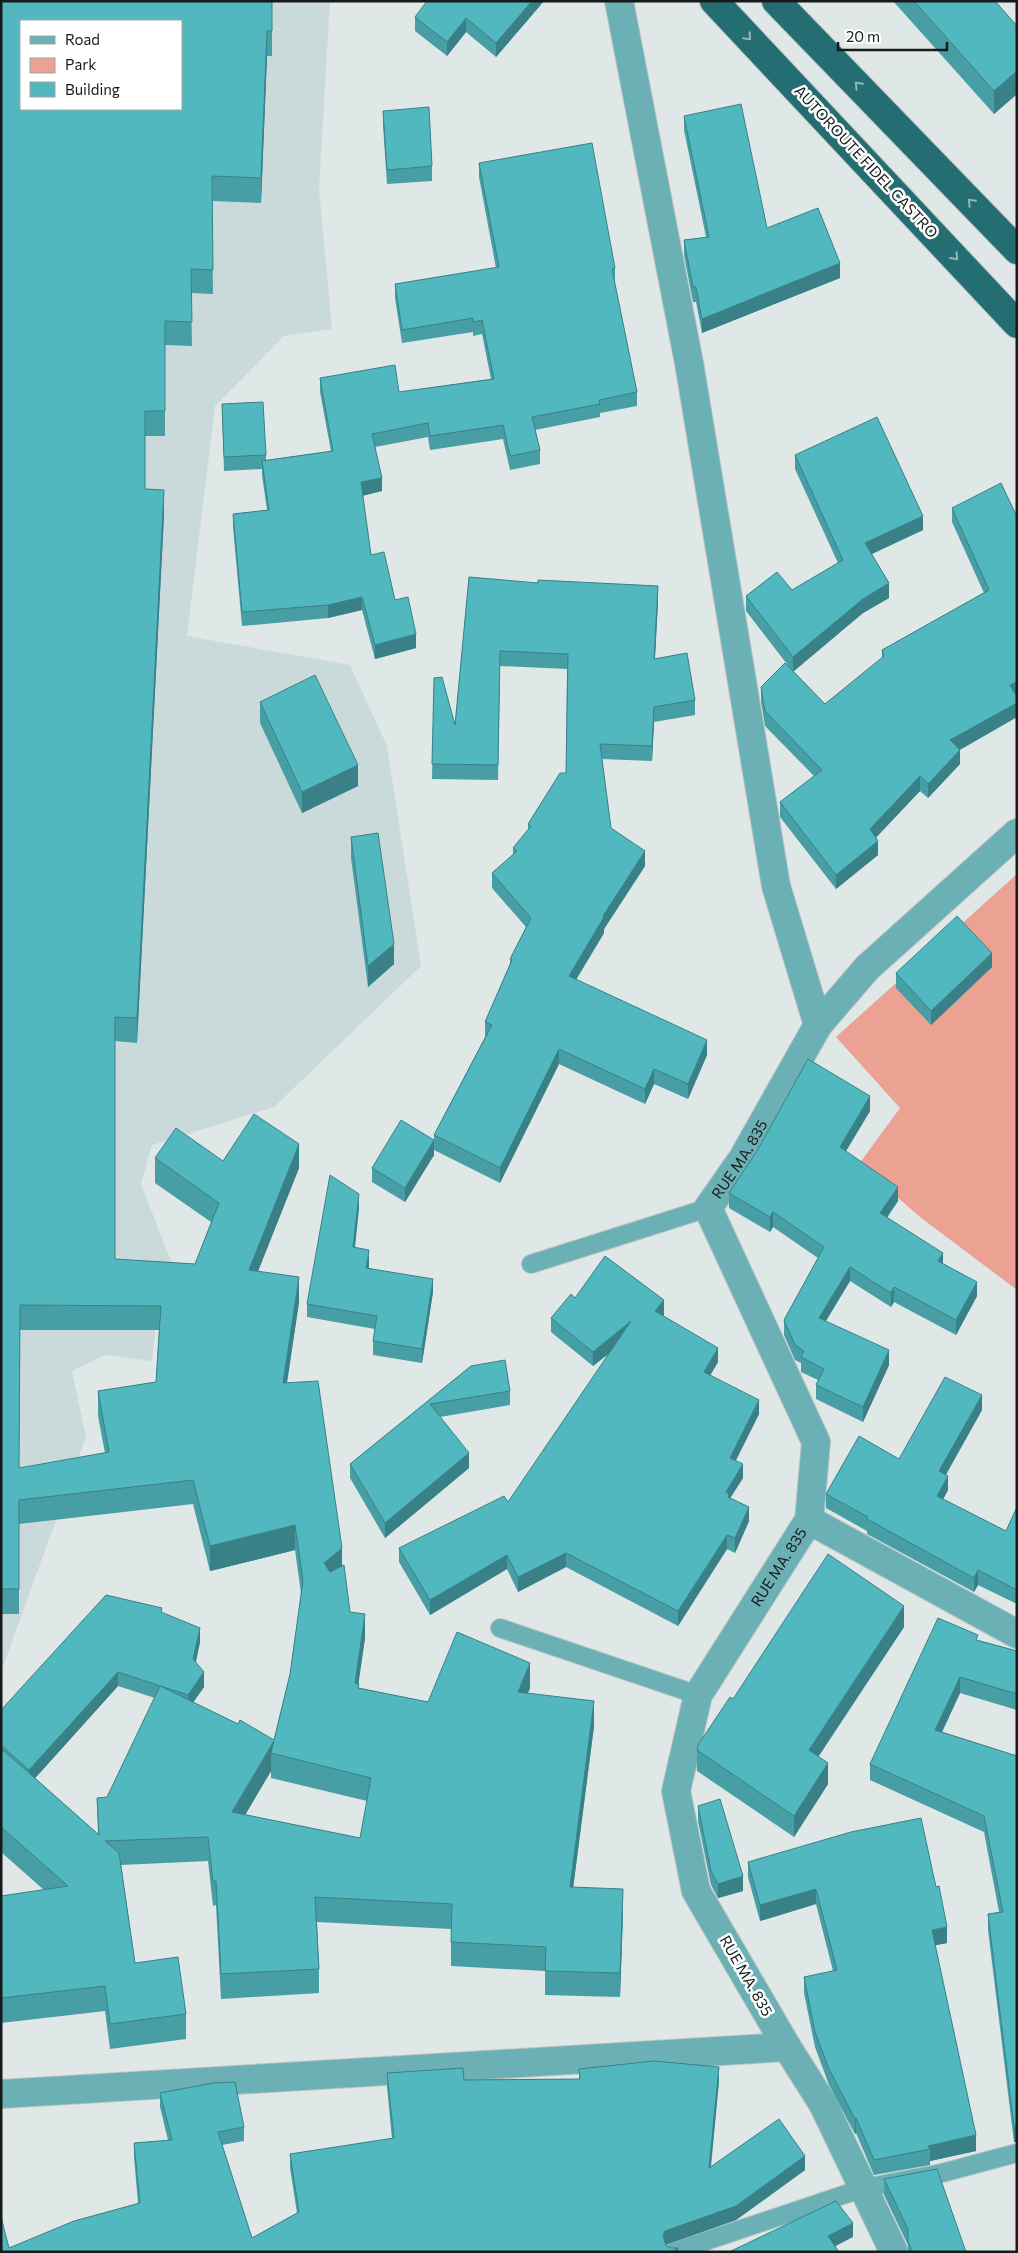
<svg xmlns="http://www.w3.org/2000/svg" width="1018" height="2253" font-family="Commissioner,sans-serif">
<rect width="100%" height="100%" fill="#dfe7e7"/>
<path fill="#cadadb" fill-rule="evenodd" d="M1 1H330L319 189 332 329 284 336 215 406 187 636 350 665 387 746 421 966 274 1107 152 1145 141 1184 174 1269 160 1285 152 1361 105 1355 72 1371 86 1437 1 1672ZM21 21H181V109H21Z"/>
<path fill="#eba293" d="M1017 874V1290L920 1217 859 1164 900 1108 836 1037Z"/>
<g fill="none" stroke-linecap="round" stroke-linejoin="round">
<g stroke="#bbc2c2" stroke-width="20">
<path id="service" d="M531 1264 708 1208
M500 1628 698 1695
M673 2252 864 2188 942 2173 1017 2153"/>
</g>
<g stroke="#bbc2c2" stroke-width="30">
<g id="minor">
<path d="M619 1 689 363 776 886 818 1025"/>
<path d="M809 1520 1017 1634"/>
<path d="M1 2094 787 2047"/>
<path id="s1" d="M894 2252 823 2104 787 2047 696 1891 676 1791 698 1695 809 1520 816 1442 708 1208 743 1158 818 1025 867 968 1017 833"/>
</g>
</g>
<g stroke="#bbc2c2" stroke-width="30">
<path id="trunk" d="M714 1 1017 324
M776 1 1017 250"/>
</g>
<use href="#service" stroke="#6bb0b5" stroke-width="18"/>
<use href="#minor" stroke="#6bb0b5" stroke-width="28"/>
<use href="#trunk" stroke="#246d72" stroke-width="28"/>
</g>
<path fill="#479ea4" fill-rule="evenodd" d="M1 1H272V56H267L261 203 212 201 213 294 191 293 192 346 165 345V436H145V489L164 515 137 1043 115 1041V1259L195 1264 211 1222 155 1183V1158L223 1161 299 1168 258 1271 299 1302 287 1383 342 1566 350 1612 365 1638 358 1684 359 1688 428 1702 530 1688 528 1693 594 1726 573 1888 623 1913 620 1997 545 1995V1971L451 1966V1929L317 1922 319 1969V1993L221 1999 216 1905 213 1906 208 1861 121 1865 135 1963 186 2014V2039L110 2049 105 2011 1 2023V1896L44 1890 1 1852V1710L162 1613 200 1642 196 1662 204 1687 193 1702 238 1724 274 1740 290 1674 301 1593 295 1550 210 1571 193 1504 19 1524V1614H1ZM20 1330H159L156 1382 98 1391V1416L105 1453 19 1468ZM118 1686 155 1698 107 1797 97 1798 98 1834 35 1778ZM271 1771V1778L367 1801 360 1838 245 1815Z
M544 1 496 57 466 32 447 56 415 31V17Z
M893 1H995L1017 26V94L994 114Z
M383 111 432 166V181L387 184 383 125Z
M684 116 767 228 840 278 702 333 696 302H693L684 255V240L706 237 684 130Z
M479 163 615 268V282H614L637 392V406L600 413V417L535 430 540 450V464L510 470 503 439 430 450 428 437 375 447 382 491 362 496 371 555 395 600 416 648 375 659 362 610 328 618 242 626 233 527V514L267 510 262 475V469L224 471 222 404 266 455V460L331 451 320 392V378L399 392 491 379 482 334 473 336V332L402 343 395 298V284L496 268 479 177Z
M795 455 923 530 872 554 889 598 863 613 793 671 825 704 882 658V650L984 593 952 522V508L1017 517V717L960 750V764L928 798 920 791 876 837 878 855 836 889 780 817V802L814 776 765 726 761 701V687L790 668 746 611V596L792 590 838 563 795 469Z
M469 577 658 601 655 659 695 700V715L654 722 652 761 602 759 611 828 645 866 604 929V933L576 980 707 1055 688 1099 654 1084 645 1104 559 1064 500 1183 434 1150V1135L485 1037V1022L510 964V959L526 927 492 888V873L513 855V848L528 830V824L566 773 567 669 500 666 498 780 432 779 434 678 455 725Z
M260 702 358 786 302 813 260 723Z
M351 837 394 964 368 987 351 858Z
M992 967 931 1025 896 988V973Z
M870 1111 846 1151 898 1201 887 1217 943 1264 977 1296 956 1335 894 1302 891 1307 850 1281 826 1321 889 1365 863 1422 816 1399V1385L818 1380 801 1372V1363L795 1360 784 1335V1320L818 1258 773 1227 770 1232 729 1208V1193L757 1151Z
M434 1155 405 1202 372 1182V1168Z
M359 1208 355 1248 369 1264V1268L433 1292 422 1363 373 1355V1341L375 1329 307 1317V1304Z
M575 1298 664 1315 663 1316 718 1362 710 1375 759 1414 736 1460 743 1478 730 1498 749 1521 735 1553 727 1549 678 1626 566 1567 518 1592 507 1569 430 1615 399 1562V1548L508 1502 610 1353 593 1366 551 1332V1318Z
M471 1366 510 1391V1405L440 1417 469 1468 385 1538 350 1478V1464Z
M982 1410 946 1475 948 1490 943 1499 1006 1531 1017 1507V1604L978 1585 974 1592 867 1534V1531L826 1508V1494L899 1459Z
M904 1627 818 1756 828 1784 794 1837 697 1771V1750L733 1699Z
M978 1640 1017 1651V1710L960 1693 942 1732 1017 1756V2142H1014L988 1930V1914L999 1912 984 1832 870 1780V1764Z
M698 1806 743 1891 718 1898 711 1885 698 1821Z
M748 1862 947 1943 935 1945 976 2151 930 2161V2165L874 2175 856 2133 855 2134 829 2085 815 2047 804 1993V1977L833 1971 816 1904 760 1921 748 1877Z
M579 2069 719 2081 711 2167 805 2170 736 2220 665 2245 678 2252 9 2248 138 2203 134 2157V2143L168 2140 160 2107V2093L244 2127V2141L222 2145 252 2238 297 2213 290 2168V2154L392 2139 387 2087V2073L464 2080 579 2079Z
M884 2179 966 2252H908V2245L884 2195Z"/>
<path fill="#398186" d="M532 1H544L496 57V43Z
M466 18V32L447 56V42Z
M267 31V56L261 203V178Z
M1017 71V94L994 114V91Z
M840 263V278L702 333V319Z
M382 478V491L361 496V482Z
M164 490V515L137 1043V1018Z
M923 516V530L865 557V543Z
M889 583V598L863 613 793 672V657L863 599Z
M658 586V601L654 674V659Z
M362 597V610L328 618V605Z
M416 634V648L375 659V645Z
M1017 682V696L1010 700V685Z
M1017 703V717L950 755V740Z
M654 707V722L652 761V746Z
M960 750V764L928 798V784Z
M358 765V786L302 813V792Z
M920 776V791L870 844V829Z
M878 841V855L836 889V875Z
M645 851V866L604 929V933L569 991V976L603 916Z
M394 944V964L368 987V966Z
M992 953V967L931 1025V1011Z
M707 1040V1055L688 1099V1084Z
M559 1049V1064L500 1183V1168Z
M654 1069V1084L645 1104V1089Z
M870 1096V1111L840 1161V1147Z
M434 1140V1155L405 1202V1188Z
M299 1144V1168L249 1294V1270Z
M898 1187V1201L880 1228V1213Z
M359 1194V1208L353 1261V1247Z
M773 1212V1227L770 1232V1217Z
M369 1250V1264L366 1281V1268Z
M943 1253V1268L938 1261Z
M850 1267V1281L819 1332V1318Z
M299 1277V1302L283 1408V1383Z
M433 1279V1292L422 1363V1349Z
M977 1282V1296L956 1335V1320Z
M894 1287V1302L891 1307V1293Z
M664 1300V1315L655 1326V1311Z
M631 1321V1335L593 1366V1352Z
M718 1348V1362L704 1386V1372Z
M889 1350V1365L863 1422V1407Z
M982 1395V1410L939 1486V1471Z
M759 1400V1414L730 1472V1458Z
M469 1453V1468L385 1538V1523Z
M743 1464V1478L729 1500 726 1492Z
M948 1476V1490L937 1511V1496Z
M749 1507V1521L735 1553V1538Z
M295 1525V1550L210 1571V1546Z
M727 1535V1549L678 1626V1611Z
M342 1548V1573L324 1587V1563Z
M566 1553V1567L518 1592V1577Z
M507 1555V1569L430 1615V1600Z
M978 1570V1585L974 1592V1578Z
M904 1606V1627L809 1771V1750Z
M365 1614V1638L355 1708V1683Z
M200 1628V1642L193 1674V1659Z
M530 1663V1688L518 1716V1692Z
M118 1672V1686L29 1785V1770Z
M204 1672V1687L188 1710V1695Z
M960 1677V1693L935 1747V1730Z
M594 1701V1726L570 1912V1887Z
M274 1741 271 1753V1771L232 1837V1812Z
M828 1763V1784L794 1837V1816Z
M743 1876V1891L718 1898V1884Z
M623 1889V1913L620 1997V1973Z
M816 1889V1904L760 1921V1905Z
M947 1927V1943L932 1946V1930Z
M719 2067V2081L709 2182V2168Z
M856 2118V2133L855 2134V2119Z
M1017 2125V2142H1014V2126Z
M976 2135V2151L930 2161V2149L928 2146Z
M805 2156V2170L736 2220 665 2245 663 2236 665 2231Z
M853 2223V2237L828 2250V2236Z
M678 2248V2252H672Z"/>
<path fill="#52b8bf" stroke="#398186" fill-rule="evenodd" d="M1 1H272V31H267L261 178 212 176 213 270 191 269 192 322 165 321V411H145V489L164 490 137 1018 115 1017V1259L195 1264 219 1203 155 1158 176 1128 223 1161 254 1114 299 1144 249 1270 299 1277 283 1383 318 1381 342 1548 324 1563 330 1572 344 1565 350 1612 365 1614 355 1683 359 1684 358 1688 428 1702 457 1632 530 1663 518 1692 594 1701 570 1887 623 1889 620 1973 545 1971 546 1947 451 1942 452 1904 315 1897 319 1969 221 1974 216 1881H213L208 1837 105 1841 119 1853 135 1963 178 1957 186 2014 110 2024 105 1986 1 1998V1896L68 1886 1 1827V1751L3 1750 99 1835 97 1798 107 1797 160 1686 238 1724 240 1720 274 1740 290 1674 303 1581 295 1525 210 1546 193 1480 19 1500V1589H1ZM21 21H181V109H21ZM20 1305 161 1306 156 1382 98 1391 109 1452 19 1468ZM274 1741 271 1753 371 1778 360 1838 232 1812Z
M427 1H532L496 43 466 18 447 42 415 17Z
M914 1H995L1017 26V71L994 91Z
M741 104 767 228 818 208 840 263 702 319 696 287H693L684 240 709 237 684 116Z
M429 107 432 166 387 170 383 111Z
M592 143 615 268 612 269 637 392 599 400 600 404 532 417 540 450 510 456 503 425 430 436 428 423 372 434 382 478 361 482 371 555 384 552 395 600 408 597 416 634 375 645 362 597 328 605 242 612 233 514 269 510 262 461 333 451 320 378 395 365 399 392 494 379 482 320 473 322V318L402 330 395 284 499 267 479 163Z
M263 402 266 455 224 457 222 404Z
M877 417 923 516 865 543 889 583 863 599 793 657 746 596 777 572 792 590 843 560 795 455Z
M1001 483 1017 517V682L1010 685 1017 697V703L950 740 960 750 928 784 920 776 870 829 878 841 836 875 780 802 822 770 765 711 761 687 785 663 825 704 884 656 882 650 989 590 952 508Z
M469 577 538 583V580L658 586 654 659 687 653 695 700 654 707 652 746 600 744 611 828 645 851 603 916 604 917 569 976 707 1040 688 1084 654 1069 645 1089 559 1049 500 1168 434 1135 492 1025 485 1022 512 960 510 959 531 918 492 873 517 851 513 848 531 826 528 824 560 773H566L568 654 500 651 498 765 432 764 434 678 442 677 455 725Z
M315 675 358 765 302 792 260 702Z
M378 833 394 944 368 966 351 837Z
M957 916 992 953 931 1011 896 973Z
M808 1059 870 1096 840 1147 898 1187 880 1213 943 1253 938 1261 977 1282 956 1320 894 1287 891 1293 850 1267 819 1318 889 1350 863 1407 816 1385 824 1369 801 1357 804 1351 795 1345 784 1320 824 1247 773 1212 770 1217 729 1193 757 1151Z
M401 1120 434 1140 405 1188 372 1168Z
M330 1175 359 1194 353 1247 369 1250 366 1268 433 1279 422 1349 373 1341 377 1316 307 1304Z
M605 1256 664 1300 655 1311 718 1348 704 1372 759 1400 730 1458 743 1464 726 1492 729 1494 728 1497 749 1507 735 1538 727 1535 678 1611 566 1553 518 1577 507 1555 430 1600 399 1548 504 1496 508 1502 631 1321 593 1352 551 1318 571 1294 575 1298Z
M505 1360 510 1391 430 1404 469 1453 385 1523 350 1464 471 1366Z
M945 1377 982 1395 939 1471 948 1476 937 1496 1006 1531 1017 1507V1590L978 1570 974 1578 867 1519 868 1517 826 1494 859 1436 899 1459Z
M828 1554 904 1606 809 1750 828 1763 794 1816 697 1750 698 1745 730 1697 733 1699Z
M106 1595 162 1608 161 1612 200 1628 193 1659 204 1672 188 1695 118 1672 29 1770 1 1745V1710Z
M938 1618 978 1635 976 1640 1017 1651V1694L960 1677 935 1730 1017 1756V2125L1014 2126 988 1914 1003 1912 984 1816 870 1764Z
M720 1799 743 1876 718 1884 711 1871 698 1806Z
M921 1818 936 1887 939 1886 947 1927 932 1930 976 2135 928 2146 930 2149 874 2160 856 2118 855 2119 829 2069 815 2032 804 1977 837 1970 816 1889 760 1905 748 1862 851 1832Z
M654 2061 719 2067 709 2168 779 2119 805 2156 736 2206 665 2231 663 2236 666 2246 671 2248H678L672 2252H1V2217L9 2248 74 2221 140 2203 134 2143 172 2140 160 2093 213 2083 235 2082 244 2127 218 2132 252 2238 299 2212 290 2154 394 2138 387 2073 463 2068 464 2080 580 2079 579 2069Z
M937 2169 966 2252H912L908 2241V2229L884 2179Z
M836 2201 853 2223 828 2236 839 2252H729Z"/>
<defs><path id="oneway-chevron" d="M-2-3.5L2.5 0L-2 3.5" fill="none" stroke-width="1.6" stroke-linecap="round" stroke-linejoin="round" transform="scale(1.25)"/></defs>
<g stroke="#92b6b8">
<use href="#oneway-chevron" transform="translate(748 37) rotate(47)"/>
<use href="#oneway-chevron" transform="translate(858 85) rotate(-134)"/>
<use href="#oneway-chevron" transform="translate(971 202) rotate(-134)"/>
<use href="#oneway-chevron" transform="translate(955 257) rotate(48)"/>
</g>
<g text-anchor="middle" stroke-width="5" stroke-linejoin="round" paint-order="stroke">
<g font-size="15" fill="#171a1a" stroke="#fff">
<text transform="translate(866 162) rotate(47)" y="5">AUTOROUTE FIDEL CASTRO</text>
<text dy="5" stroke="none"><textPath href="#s1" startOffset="1214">RUE MA. 835</textPath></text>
<text dy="5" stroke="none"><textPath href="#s1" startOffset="764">RUE MA. 835</textPath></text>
<text transform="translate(746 1976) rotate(60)" y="5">RUE MA. 835</text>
</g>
</g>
<rect width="1018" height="2253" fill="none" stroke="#171a1a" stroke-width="5"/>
<rect x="20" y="20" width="162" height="90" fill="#ffffff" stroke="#a2a3a3"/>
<rect x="30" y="36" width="25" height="8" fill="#6bb0b5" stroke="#a2a3a3"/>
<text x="65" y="45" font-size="15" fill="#171a1a">Road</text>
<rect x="30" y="58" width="25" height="15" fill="#eba293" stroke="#a2a3a3"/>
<text x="65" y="70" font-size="15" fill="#171a1a">Park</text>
<rect x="30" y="82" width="25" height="15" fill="#52b8bf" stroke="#a2a3a3"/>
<text x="65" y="95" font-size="15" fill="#171a1a">Building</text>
<path d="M838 42v8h109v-8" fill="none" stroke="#171a1a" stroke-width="2.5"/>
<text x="846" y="42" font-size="15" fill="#171a1a" stroke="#ffffff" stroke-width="4" paint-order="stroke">20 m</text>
</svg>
